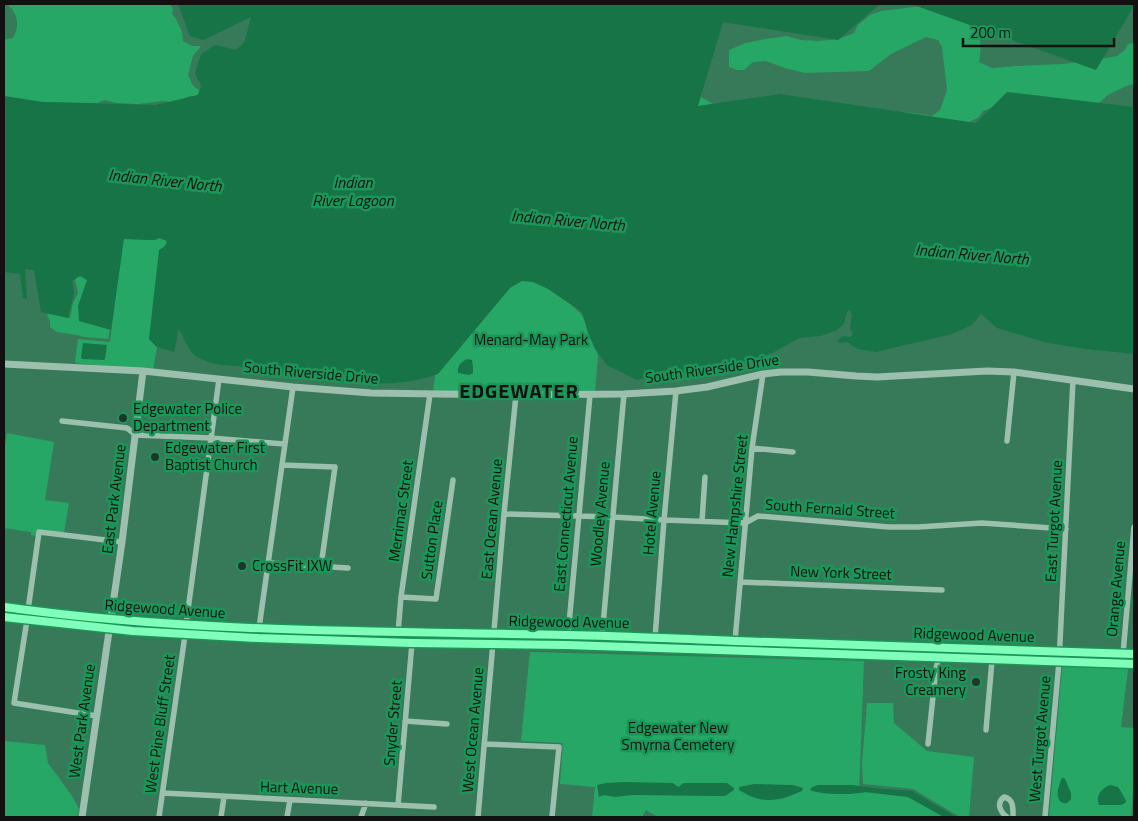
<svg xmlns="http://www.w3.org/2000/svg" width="1138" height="821" font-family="'Titillium Web',sans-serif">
<rect width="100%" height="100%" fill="#377a59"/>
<path fill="#27a766" d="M7 4H170L173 9 172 14 176 19 182 32 183 41 192 46H201L193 56 188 75 193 86 201 91 196 97 190 96 181 100 170 102 162 101 139 104 117 103 105 100 99 102 98 103 42 102 4 96V40L13 38C20 26 18 13 7 4Z
M930 5 977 22C980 36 982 48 979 62L992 68 1017 66 1063 64 1096 60 1117 56 1125 50 1128 44 1134 43V84L1126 86 1108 95 1099 103 1085 111 1004 103 983 111 978 118 971 121 961 128 737 148 684 94 699 96 713 104 883 111 913 113 932 116 940 110 947 90 942 47 938 40 926 37 891 54 869 71 805 73 785 68 766 61 753 62 744 70H737L729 67V50L746 43 765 39 787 36 800 40 819 41 839 39 854 33 858 25 870 15 881 11Z
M160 238 167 241 149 339 157 347 153 371 75 363 78 339 110 342 123 239 155 240Z
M87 275 110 328 108 339 84 337 77 335 57 332 50 327V321L47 315 49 312 65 314 67 318H70L73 303 78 293 75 280 77 276Z
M490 275 547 282 582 315 595 344 598 356 595 392 433 391 436 371Z
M7 433 54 442 45 500 69 503 64 533 40 530 36 536 31 535V532L4 528V451Z
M530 652 864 661 859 793 865 792 908 797 944 817H658L646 810 642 817H592L595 787 560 784 563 743 521 741Z
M1071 666 1128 669 1121 727 1134 728V780L1131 817H1049L1062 669 1064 667Z
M867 703H893L894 723 927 751 974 757 969 817H960L913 789 863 784 862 764Z
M4 741 45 745 48 763 72 796 79 809 77 817H4Z"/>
<path fill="#167446" d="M178 4H880L838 40 723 22 698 106 780 94 976 123 1007 92 1134 107V354L1087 349 1048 343 997 328 981 314 972 325 952 334 876 352 857 349 847 342 840 343 837 341 843 336 851 337 853 334 850 328 852 315 849 310 847 312 844 324 837 330 821 336 800 338 772 353 738 363 699 372 662 374 637 380 607 365 595 349 588 333 582 312 548 289 533 282 522 281 510 288 438 374C399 388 357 384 317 379 293 375 269 372 245 367 231 365 216 366 203 360 197 358 190 352 187 345 183 338 184 336 178 329L177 339 174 352 157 347 149 339 159 250 165 246 167 241 159 238 155 240 124 239 111 330 79 321 78 306 87 280 80 276 72 281 74 293 68 318 41 312 34 270 25 269 27 299 23 298 20 274 4 272V96L42 102 156 105 198 95 201 85 195 74 201 54 215 45 236 50 245 41 251 17 204 40 190 36Z
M911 4H1134V6L1096 70Z
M83 343 107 345 105 359 104 360 82 359 81 357Z
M467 359 472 360 473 367V373L469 375 458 373C457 366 461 362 467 359Z
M1062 778H1064L1065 779 1071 793V799C1068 802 1068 804 1064 803 1053 800 1059 785 1062 778Z
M624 782 673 783 678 787 684 783H727L734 788V790L725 796H718L632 795 615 797 604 795 599 797 597 785 606 783Z
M754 784 793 785 803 788 802 791C784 799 770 804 750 796 746 794 743 792 739 790V787Z
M818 785H853L873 788 912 791 956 817H944L908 797 865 792C854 795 820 795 810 790L812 787Z
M1110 785 1118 787C1121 792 1124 796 1126 801L1125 803 1121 805H1099C1095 796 1102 788 1110 785Z"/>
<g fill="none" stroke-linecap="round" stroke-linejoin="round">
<path stroke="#9cc0ad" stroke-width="5.5" d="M62 421 127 428 136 435 211 438 284 444
M1007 441 1014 372
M752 448 793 452
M282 465 335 467 321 566
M504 514 612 517 664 520 745 523 758 516 889 527H918L982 523 1066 529
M702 521 705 477
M269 563 348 568
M740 582 942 590
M401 597 436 599 453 480
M28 610 39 532 122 542
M27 620 14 703 97 716
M186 625 219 379
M259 628 293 387
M398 633 401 597 430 394
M568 635 590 395
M602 636 624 394
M655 638 664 520 676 391
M735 641 752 448 763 374
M1123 654 1134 527
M405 721 447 724
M986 730 992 660
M484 744 559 747 552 817
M928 744 936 668 939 658
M163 793 434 807
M398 805 412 643
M159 817 185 635
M221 817 224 797
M287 817 290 800
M361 817 366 803
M478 817 504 514 516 395
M1007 817C1000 812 996 803 1004 797 1014 799 1013 809 1013 817
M1045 817 1059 662 1073 380"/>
<path stroke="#9cc0ad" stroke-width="7" d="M4 364 143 371 293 387 371 393 516 395 624 394 676 391 707 387 763 374 781 372H808L856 376 877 377 987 371 1014 372 1134 389
M82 817 122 542 143 371"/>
<path stroke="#9abdac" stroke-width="9" d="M4 607C190 633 378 631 566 635 623 636 680 639 736 641 869 646 1002 650 1134 654
M4 617 133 631 258 638 412 643 567 645 1134 664"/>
<g stroke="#1c9559" stroke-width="11">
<path id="cycleway" d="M4 607C190 633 378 631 566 635 623 636 680 639 736 641 869 646 1002 650 1134 654
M4 617 133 631 258 638 412 643 567 645 1134 664"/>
</g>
<use href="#cycleway" stroke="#80ffba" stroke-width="8"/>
</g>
<g fill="#1e362a" stroke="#1c9559" stroke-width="2">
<circle cx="123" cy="418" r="5"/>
<circle cx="155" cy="457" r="5"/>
<circle cx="242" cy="566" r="5"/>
<circle cx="976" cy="682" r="5"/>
</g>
<g text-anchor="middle" stroke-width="5" stroke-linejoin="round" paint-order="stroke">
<g font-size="15" fill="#111" stroke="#1c9559">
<text x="531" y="345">Menard-May Park</text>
<text x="678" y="733">Edgewater New<tspan x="678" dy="17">Smyrna Cemetery</tspan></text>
</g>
<g font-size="15" fill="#111" stroke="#1c9559">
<text transform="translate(712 369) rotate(-8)" y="5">South Riverside Drive</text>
<text transform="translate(311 373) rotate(5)" y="5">South Riverside Drive</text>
<text transform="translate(114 499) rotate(-83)" y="5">East Park Avenue</text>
<text transform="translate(735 506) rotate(-84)" y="5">New Hampshire Street</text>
<text transform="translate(830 509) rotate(4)" y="5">South Fernald Street</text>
<text transform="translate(401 511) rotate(-82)" y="5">Merrimac Street</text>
<text transform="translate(652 513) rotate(-85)" y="5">Hotel Avenue</text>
<text transform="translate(566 514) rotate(-85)" y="5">East Connecticut Avenue</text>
<text transform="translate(600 514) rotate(-85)" y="5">Woodley Avenue</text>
<text transform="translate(492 519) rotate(-85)" y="5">East Ocean Avenue</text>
<text transform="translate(1054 521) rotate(-87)" y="5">East Turgot Avenue</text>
<text transform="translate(432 540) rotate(-82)" y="5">Sutton Place</text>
<text transform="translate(841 573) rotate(2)" y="5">New York Street</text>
<text transform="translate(1116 589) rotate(-85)" y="5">Orange Avenue</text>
<text transform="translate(165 609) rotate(4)" y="5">Ridgewood Avenue</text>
<text transform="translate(569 622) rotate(1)" y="5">Ridgewood Avenue</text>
<text transform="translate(974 635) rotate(2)" y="5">Ridgewood Avenue</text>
<text transform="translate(82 721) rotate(-82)" y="5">West Park Avenue</text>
<text transform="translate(393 723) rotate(-85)" y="5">Snyder Street</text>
<text transform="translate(160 724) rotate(-82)" y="5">West Pine Bluff Street</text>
<text transform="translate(473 730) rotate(-85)" y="5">West Ocean Avenue</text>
<text transform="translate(1040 739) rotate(-85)" y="5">West Turgot Avenue</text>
<text transform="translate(299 788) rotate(2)" y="5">Hart Avenue</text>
</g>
<g font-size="15" fill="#111" stroke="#1c9559" text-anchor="start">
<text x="133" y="414">Edgewater Police<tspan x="133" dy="17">Department</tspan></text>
<text x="165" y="453">Edgewater First<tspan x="165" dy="17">Baptist Church</tspan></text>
<text x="252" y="571">CrossFit IXW</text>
<text x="966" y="678" text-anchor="end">Frosty King<tspan x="966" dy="17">Creamery</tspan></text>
</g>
<g font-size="16" font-style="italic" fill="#111" stroke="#1c9559">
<text transform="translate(165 180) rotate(6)" y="6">Indian River North</text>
<text x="353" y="188">Indian<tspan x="353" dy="18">River Lagoon</tspan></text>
<text transform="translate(568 220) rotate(5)" y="6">Indian River North</text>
<text transform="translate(972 254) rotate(5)" y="6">Indian River North</text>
</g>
<g font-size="20" font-weight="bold" letter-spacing="1" fill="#111" stroke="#1c9559">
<text x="519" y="398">EDGEWATER</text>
</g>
</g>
<rect width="1138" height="821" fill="none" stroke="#111111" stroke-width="10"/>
<path d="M963 38v8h151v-8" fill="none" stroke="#111111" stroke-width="2.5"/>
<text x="970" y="38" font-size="15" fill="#111111" stroke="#1c9559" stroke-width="4" paint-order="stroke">200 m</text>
</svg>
